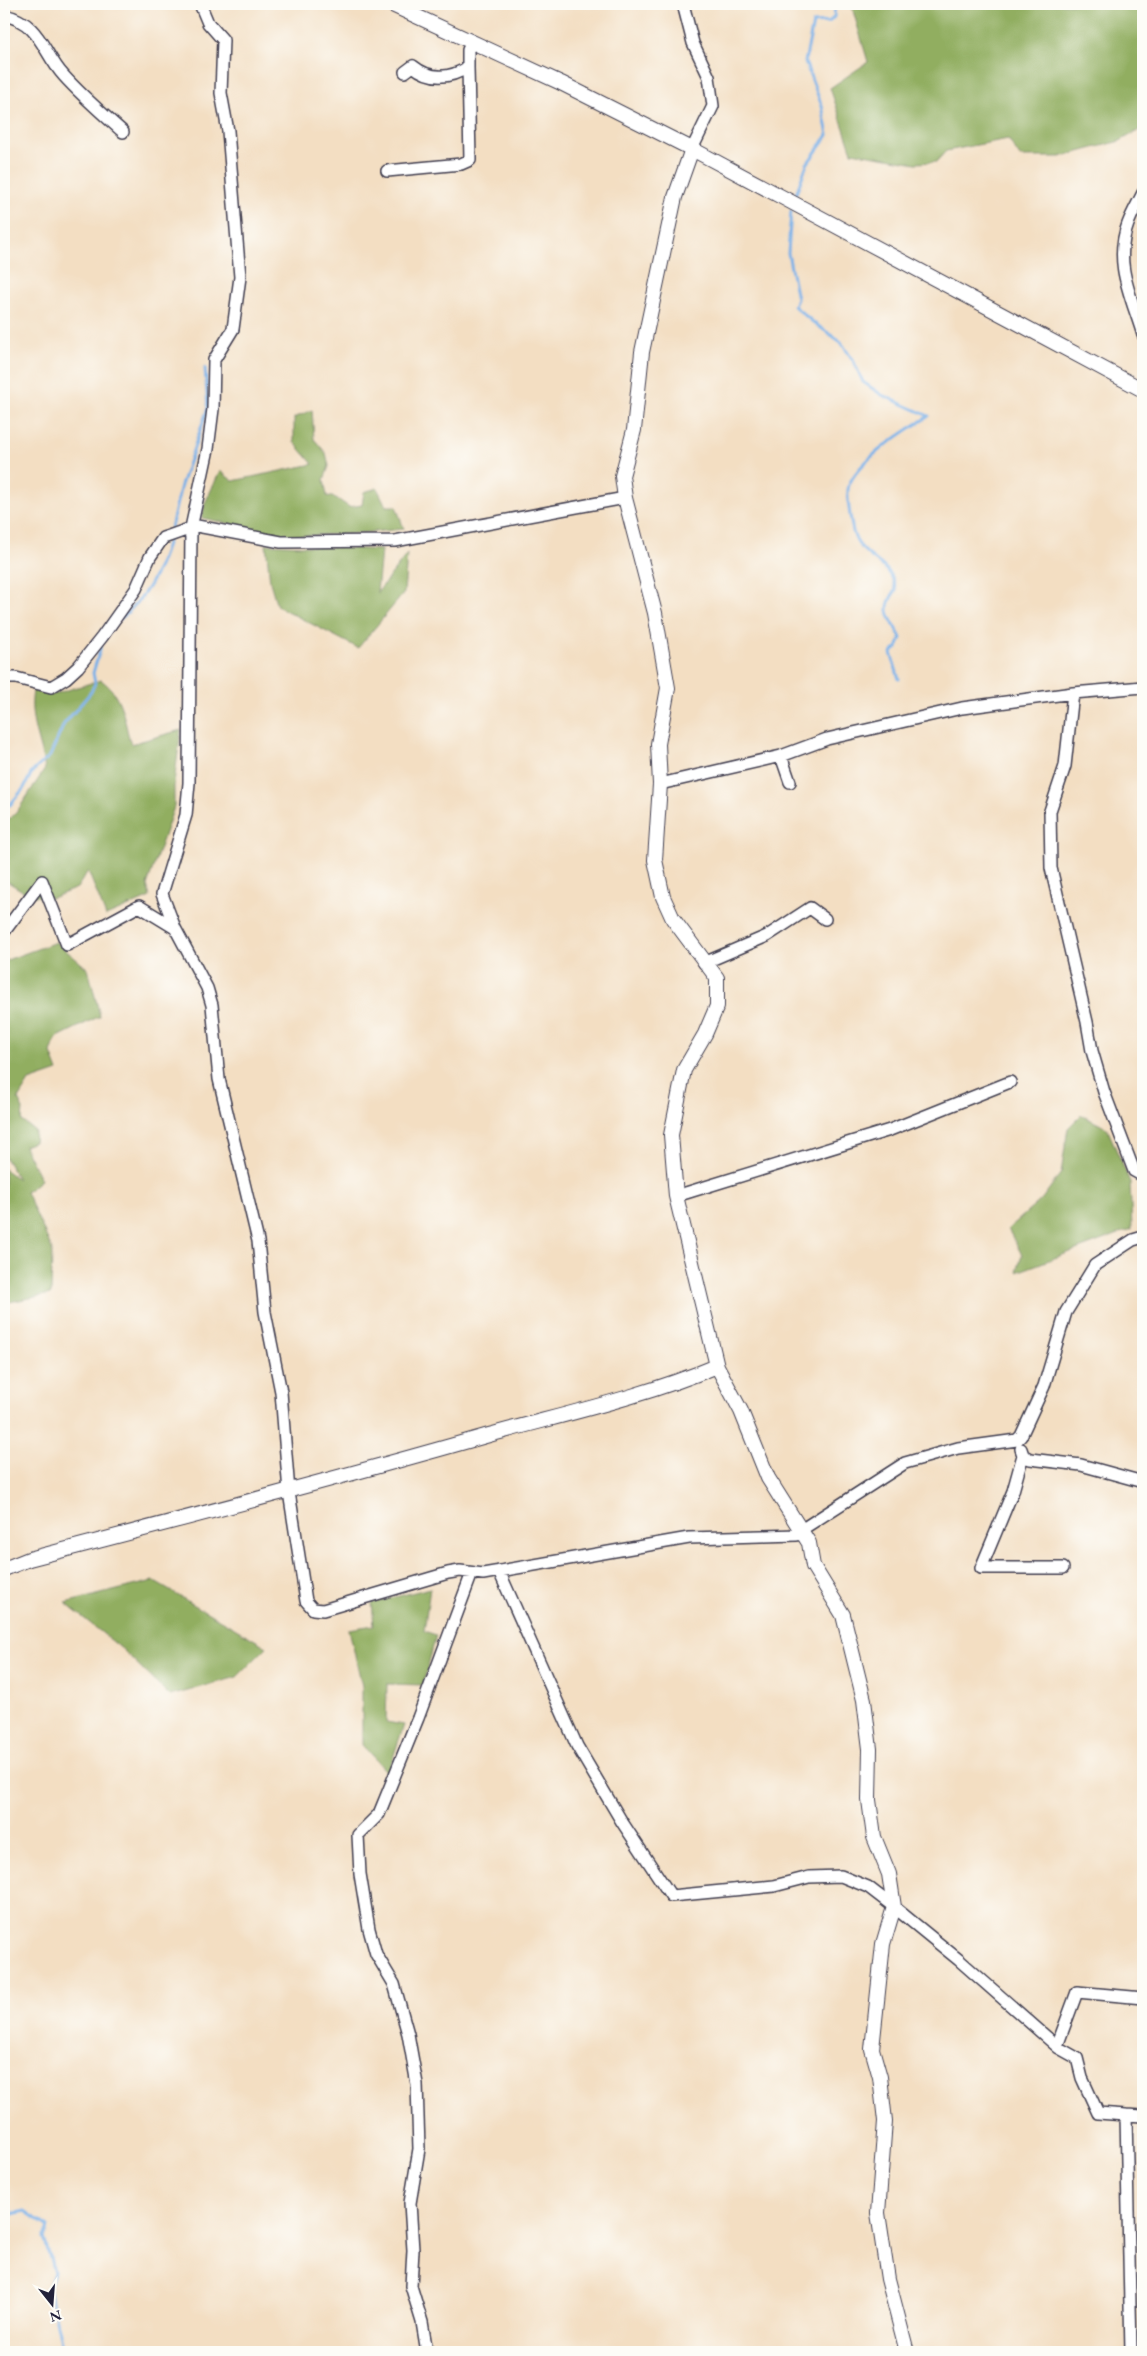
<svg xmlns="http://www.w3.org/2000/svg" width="1147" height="2356" font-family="'EB Garamond',serif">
<rect width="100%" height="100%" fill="#fdfcf7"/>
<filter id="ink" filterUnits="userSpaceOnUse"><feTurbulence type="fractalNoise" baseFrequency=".02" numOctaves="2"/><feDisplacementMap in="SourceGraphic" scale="10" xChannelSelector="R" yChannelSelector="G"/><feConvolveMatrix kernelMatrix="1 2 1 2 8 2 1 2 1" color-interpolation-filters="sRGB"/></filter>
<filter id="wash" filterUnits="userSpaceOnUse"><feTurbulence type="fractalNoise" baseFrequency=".0096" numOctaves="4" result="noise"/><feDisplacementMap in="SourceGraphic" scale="20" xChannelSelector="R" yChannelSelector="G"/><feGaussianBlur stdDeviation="1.12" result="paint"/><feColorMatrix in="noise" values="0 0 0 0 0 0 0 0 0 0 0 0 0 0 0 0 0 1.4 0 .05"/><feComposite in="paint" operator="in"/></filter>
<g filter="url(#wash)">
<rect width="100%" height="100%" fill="#f3dec2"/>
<path fill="#91ae61" stroke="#5a684e" d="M851 4H1142L1143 128 1120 141 1060 157H1020L1008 139 946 151 936 162 916 163 852 152 830 88 868 62Z
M312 410 314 439 326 453 329 466 324 480 327 496 336 498 349 507 362 505 364 492 377 488 386 506H396L404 529 349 534 289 536 202 518 205 503 220 471 233 481 313 464 294 442V418Z
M266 544 381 550 377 593 407 554 404 593 358 648 277 606 270 582Z
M101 680C124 696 123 720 131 744L181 730 174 783V807L147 885 150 897 106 916 88 871 77 888 52 898 29 895 8 882 4 876V823L16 813 45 769C40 742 28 719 33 691L51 695Z
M56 942 88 969 100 1016 56 1038 51 1053 58 1071 29 1081 18 1099 23 1109 22 1121 35 1131 34 1142 24 1146 41 1180 26 1192 52 1249 51 1294 4 1303V1169L18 1179 4 1156V961Z
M1081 1115 1107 1128 1130 1182 1132 1229 1017 1272 1022 1255 1008 1229 1041 1200 1061 1173 1068 1128Z
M153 1581 267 1647 237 1677 170 1696 122 1649 65 1603Z
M430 1588 424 1631 436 1635 423 1685 387 1684 386 1722 404 1725 388 1773 362 1745V1686L349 1629 374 1625 372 1603Z"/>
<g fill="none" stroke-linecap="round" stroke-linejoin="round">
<path stroke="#79b0e8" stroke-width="3" d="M795 196 807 164 828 135 822 106 805 62 813 23 829 22 834 17 835 4
M791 211 788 253 797 299 794 306 814 323 841 342 854 362 863 382 882 395 929 416C906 431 859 459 849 485 846 493 849 507 850 515 852 526 853 539 861 547 875 564 892 565 896 590 880 610 891 618 901 638L897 648 891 653 899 679
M170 532 181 485 208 408 205 368
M120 619C145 599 160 570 168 540
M10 805 24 788 32 772 50 756 64 724 91 692 95 683 93 673 101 646
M4 2216 25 2211 48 2227 44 2238 54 2272 49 2287 63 2352"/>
</g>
</g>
<g filter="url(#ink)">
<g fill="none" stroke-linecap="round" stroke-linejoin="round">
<g stroke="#413e4f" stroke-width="14">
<path id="minor" d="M200 4 208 23 223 40 221 93 228 131 240 277 233 329 214 360 213 409 208 449 191 528 189 783 186 815 162 894 175 928 207 988 212 1005 219 1079 258 1241 265 1312 281 1392 289 1492 306 1601 313 1609 323 1610 448 1573 460 1571 483 1574 689 1538 797 1535 801 1530 905 1463 958 1448 1017 1440 1021 1436 1044 1386 1066 1312 1095 1265 1133 1240 1143 1237
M683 4 693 43 709 77 713 106 692 149
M4 15C41 23 42 52 64 76 82 96 103 114 123 132
M405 72 413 66C430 80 450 79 468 67V50L472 42
M387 171 461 164 470 160 468 67
M1143 193C1138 203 1132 213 1128 224 1113 263 1132 298 1143 335
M4 678H16L51 687 66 678 78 667 102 637 136 589 150 557 163 538 169 536 197 526 281 542 395 541 625 498
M1073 693 1143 687
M781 756 790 782
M660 784 781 756 827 739 962 708 1073 693 1065 766 1050 811 1051 868 1087 1022 1092 1051 1104 1092 1134 1171 1143 1176
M4 932 42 881 67 945 139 906 175 928
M704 963 767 936 810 908 825 919
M676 1196 890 1130 1010 1082
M1021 1449 1023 1455 1030 1459 1081 1465 1143 1482
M1023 1455 1013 1491 981 1568H1063
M499 1571 577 1746 622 1822 671 1896 774 1886 809 1877 841 1876 868 1887 894 1907 959 1960 1059 2048 1077 2058 1082 2078 1098 2113 1126 2115
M1057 2046 1077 1992 1143 1998
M427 2352 422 2322 411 2286 413 2250 410 2203 419 2149 417 2084 408 2034 394 1984 376 1954 369 1929 360 1874 358 1835 379 1814 418 1718 472 1573
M1131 2352 1126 2115 1143 2116"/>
</g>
<g stroke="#413e4f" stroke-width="16">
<path id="tertiary" d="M390 4 561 83 692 149 1143 390
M692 149 675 197 642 352 634 430 622 476 625 498 655 613 668 688 658 744 660 784 655 860 663 897 673 919 717 978V1006L705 1034 684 1070 671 1135 676 1196 717 1366 741 1411 768 1478 809 1543 813 1566 843 1615 864 1700 870 1749 869 1800 874 1837 889 1874 894 1907 883 1944 872 2049 880 2077 885 2121 878 2213 888 2279 907 2352
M4 1569 29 1559C183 1519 336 1479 489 1435 565 1414 643 1397 717 1366"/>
</g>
<use href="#minor" stroke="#fff" stroke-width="11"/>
<use href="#tertiary" stroke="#fff" stroke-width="14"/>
</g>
</g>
<rect width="1147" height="2356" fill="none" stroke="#fdfcf7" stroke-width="20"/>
<g transform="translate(52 2304) rotate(163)" stroke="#fdfcf7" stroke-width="4" paint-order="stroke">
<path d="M0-4L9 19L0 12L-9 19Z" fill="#22223b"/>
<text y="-8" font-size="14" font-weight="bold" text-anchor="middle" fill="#22223b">N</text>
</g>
</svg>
